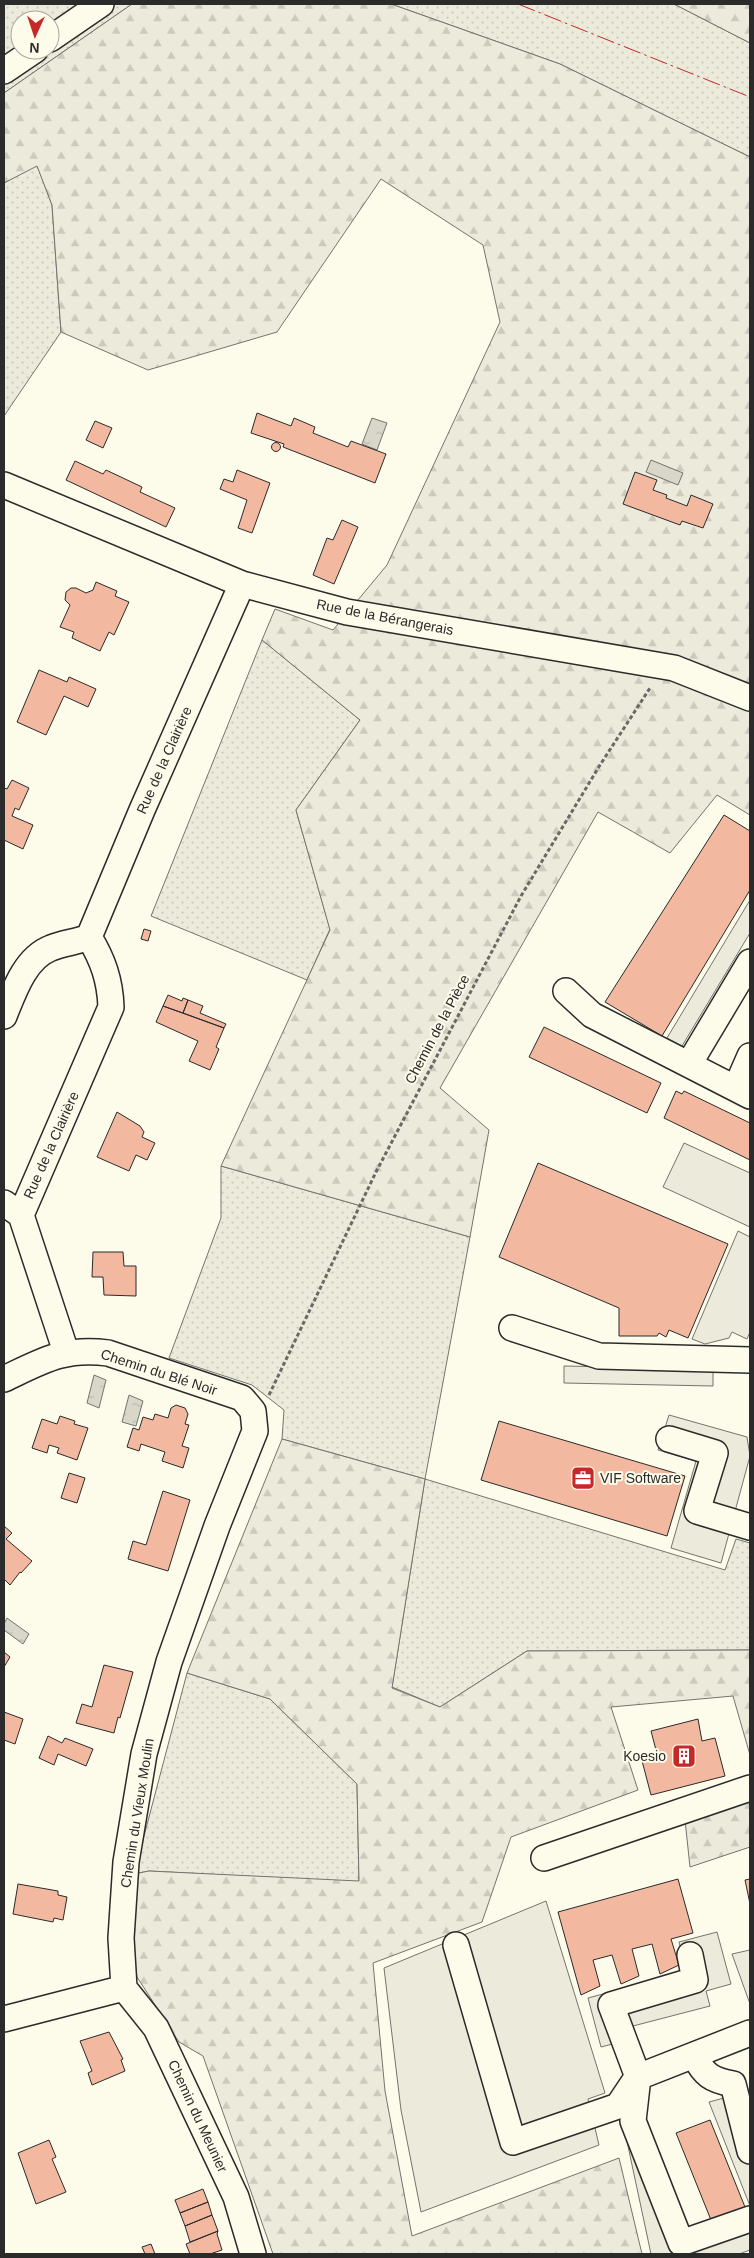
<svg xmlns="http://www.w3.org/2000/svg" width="754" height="2258" font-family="Helvetica,sans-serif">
<defs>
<pattern id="grass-dots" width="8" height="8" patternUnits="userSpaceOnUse" patternTransform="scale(1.25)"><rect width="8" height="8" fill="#ecebdb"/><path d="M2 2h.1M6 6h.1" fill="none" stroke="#cbcabc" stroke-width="1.8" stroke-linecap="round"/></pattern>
<pattern id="forest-firs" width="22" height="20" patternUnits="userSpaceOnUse" patternTransform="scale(1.25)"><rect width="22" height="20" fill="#ecebdb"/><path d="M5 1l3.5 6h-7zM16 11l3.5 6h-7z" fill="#cbcabc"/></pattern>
<pattern id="water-ripples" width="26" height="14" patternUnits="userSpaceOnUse" patternTransform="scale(1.25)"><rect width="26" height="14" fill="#d8d7c9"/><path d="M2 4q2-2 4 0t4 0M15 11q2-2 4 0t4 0" fill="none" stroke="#bab9ad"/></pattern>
</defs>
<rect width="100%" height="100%" fill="#fdfbea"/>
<path fill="url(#grass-dots)" stroke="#74746e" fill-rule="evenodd" d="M4 4H132L4 93ZM20 20H50V50H20Z
M391 4H674L750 43V157L560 64Z
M37 165 52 205 61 332 4 416V183Z
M262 640 360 720 296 810 330 929 307 980 151 916Z
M221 1166 470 1237 425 1479 725 1570 736 1539 750 1543V1650L527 1651 440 1707 392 1687 425 1479 282 1439 284 1410 252 1385 169 1358 221 1218Z
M187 1673 270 1699 357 1784 359 1882 149 1871 134 1874Z"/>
<path fill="url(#forest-firs)" stroke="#74746e" d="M132 4H391L560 64 750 157V815L717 795 670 853 598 812 440 1088 489 1130 470 1237 221 1166 330 930 296 810 360 720 262 640 275 609 333 630 387 565 500 322 483 245 381 179 277 332 148 370 61 332 52 205 37 166 4 183V93Z
M674 4H750V43Z
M282 1439 425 1479 392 1688 440 1707 527 1651 750 1650V1755L733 1696 611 1707 638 1790 511 1837 482 1922 373 1963 385 2091 412 2236 619 2158 642 2254H273L203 2056 179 2042 137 1977 131 1932 134 1874 149 1871 359 1881 357 1784 270 1699 187 1673Z
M750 1798V1847L690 1867 685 1820Z"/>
<path fill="#eceadb" stroke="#74746e" d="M750 900V933L682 1046 667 1038Z
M684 1143 750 1173V1227L663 1187Z
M738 1231 750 1237V1332L747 1339 732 1332 729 1338 705 1344 692 1339Z
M564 1366 713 1369V1386L564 1383Z
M669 1415 747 1437 750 1456 721 1563 671 1548 696 1461 658 1450Z
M546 1901 605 2093 588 2099 599 2145 421 2212 401 2110 384 1968Z
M717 1932 731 1984 706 1991 710 2006 633 2026 636 2038 601 2047 588 1998 686 1972 679 1942Z
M750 1950V2004L732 1954Z
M750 2091V2206L709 2102Z
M625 2132 688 2236 750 2212V2250L739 2254H651Z"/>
<path fill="url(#water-ripples)" stroke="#74746e" d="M372 418 387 423 377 450 362 444Z
M651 460 683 473 678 485 646 472Z
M94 1375 106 1380 99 1408 87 1403Z
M129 1395 143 1401 136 1426 122 1422Z
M7 1618 29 1634 23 1644 4 1630V1624Z"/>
<path fill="#f2b8a0" stroke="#2b2b2b" d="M257 413 291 426 294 418 315 427 313 433 348 447 351 441 386 454 375 483 283 447 284 444 251 433Z
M95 421 112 428 103 448 86 440Z
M271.5 447a4.5 4.5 0 1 1 9 0a4.5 4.5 0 1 1-9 0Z
M75 461 103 474 106 470 142 487 140 492 175 508 166 527 66 480Z
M237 470 270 483 252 533 238 528 247 500 220 489 224 479 233 482Z
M635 472 657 480 653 490 667 495 666 498 687 506 691 495 713 504 703 528 682 521 680 525 623 504Z
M342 520 358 527 334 584 313 575 327 538 333 540Z
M96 582 117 591 115 596 129 602 114 635 109 632 100 651 72 638 74 632 60 627 70 605 65 600 66 592 71 588H76L86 593 93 590Z
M39 670 67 682 69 677 96 689 88 707 64 696 46 735 17 722Z
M12 780 29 788 19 810 15 808 12 816 33 825 23 849 4 840V788L7 789Z
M724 815 750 831V890L662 1036 605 1002Z
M144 929 151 931 148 941 141 939Z
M168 995 182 1001 183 998 188 1000 183 1013 163 1006Z
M188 1000 203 1006 200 1013 226 1024 224 1028 183 1013Z
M163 1006 224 1028 216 1047 219 1049 210 1070 189 1061 198 1041 156 1022Z
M544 1027 661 1083 647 1113 529 1057Z
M676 1091 682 1094 684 1091 750 1123V1160L664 1118Z
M117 1112 140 1126 144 1132 142 1137 155 1143 147 1160 136 1155 129 1171 97 1157Z
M538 1163 728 1244 688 1338 669 1330 666 1337 659 1333 657 1336H619V1308L499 1257Z
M93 1252H123L124 1266H136V1296L104 1295 103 1277H92Z
M176 1405 185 1408 188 1414 185 1424 189 1425 182 1446 189 1448 183 1468 162 1461 165 1452 141 1444 139 1451 127 1447 133 1428 139 1430 143 1417 153 1420 155 1414 168 1418 171 1408Z
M60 1416 75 1421 74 1424 88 1428 77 1460 57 1453 59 1448 49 1445 47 1453 32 1448 42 1419 57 1424Z
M499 1421 685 1476 667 1536 481 1480Z
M69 1473 85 1478 77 1503 61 1498Z
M163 1491 190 1500 168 1571 128 1559 133 1541 146 1545Z
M4 1526 12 1533 6 1539 32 1561 21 1573 20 1572 10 1585 4 1579Z
M4 1652 10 1657 4 1667Z
M104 1665 133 1672 120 1718 118 1717 114 1733 76 1723 82 1704 92 1707Z
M4 1712 23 1719 15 1744 4 1740Z
M698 1719 702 1741 715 1738 725 1776 651 1795 641 1757 657 1754 651 1731Z
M48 1736 62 1743 65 1738 93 1749 86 1766 58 1754 54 1765 39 1758Z
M678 1879 693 1933 671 1939 679 1965 660 1974 652 1944 632 1949 639 1976 621 1984 612 1955 593 1960 600 1986 581 1995 558 1912Z
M750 1879V1904L745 1880Z
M18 1884 58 1891V1895L67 1897 63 1920 54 1918 53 1922 13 1914Z
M109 2032 123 2059 121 2060 125 2071 92 2085 88 2073 92 2071 80 2041Z
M710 2120 747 2212 713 2225 676 2133Z
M49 2140 56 2157 52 2159 66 2192 36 2204 18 2153Z
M203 2189 208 2202 180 2213 175 2200Z
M208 2202 212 2215 185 2226 180 2213Z
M212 2215 218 2231 190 2242 185 2226Z
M218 2231 217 2234 222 2250 210 2254H190L186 2244Z
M151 2244 155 2254H145L142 2247Z"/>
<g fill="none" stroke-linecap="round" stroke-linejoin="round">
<g stroke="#2b2b2b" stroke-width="28">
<path id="minor" d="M50 39 101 4
M4 71 35 50
M4 485 242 584 347 612 674 668 750 698
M566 991 592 1015 750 1096
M4 1016C14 991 25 958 51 948 63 943 77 942 89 937L142 810 242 584
M689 1064 750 962
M736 1088 750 1056
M4 1203 21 1215 66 1352
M21 1215 111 1007C110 980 103 960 89 937
M512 1328 599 1356 750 1360
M4 1379C42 1361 64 1347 108 1353L242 1398 253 1411 255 1431 217 1526 169 1662 144 1754 126 1862 121 1938 124 1988 4 2019
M669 1439 715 1453 697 1511 750 1527
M544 1858 750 1788
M456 1945 513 2142 618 2106 636 2079
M690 1955 695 1980 611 2005 638 2077 633 2121 681 2243 750 2219
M124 1988 156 2028 236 2197 253 2254
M694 2055C704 2075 711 2080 733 2084L750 2151
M638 2077 750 2033"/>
</g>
<path stroke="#6a6964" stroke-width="3" stroke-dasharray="4 2.5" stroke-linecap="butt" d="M269 1395 376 1172 521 896 600 765 650 688"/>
<use href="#minor" stroke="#fdfbea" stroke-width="25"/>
<path stroke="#c62828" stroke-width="1" stroke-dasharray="18 4 2.5 4" stroke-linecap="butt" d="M518 4 750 97"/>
</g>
<defs>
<g id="office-square" transform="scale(1.25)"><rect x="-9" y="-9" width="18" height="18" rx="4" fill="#c62828" stroke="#fdfbea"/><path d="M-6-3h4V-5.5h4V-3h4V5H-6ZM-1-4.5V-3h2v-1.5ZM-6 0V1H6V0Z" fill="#fff"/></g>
<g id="building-square" transform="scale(1.25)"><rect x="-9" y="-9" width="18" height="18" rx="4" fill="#c62828" stroke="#fdfbea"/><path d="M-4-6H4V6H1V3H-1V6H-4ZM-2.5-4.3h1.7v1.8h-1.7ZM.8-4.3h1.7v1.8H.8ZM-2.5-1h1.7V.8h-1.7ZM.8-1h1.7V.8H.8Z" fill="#fff"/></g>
</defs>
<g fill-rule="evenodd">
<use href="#office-square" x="583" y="1478"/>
<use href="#building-square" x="684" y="1756"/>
</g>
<g text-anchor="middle" stroke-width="4" stroke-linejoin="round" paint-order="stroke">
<g font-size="14" fill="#2b2b2b" stroke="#fdfbea">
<text transform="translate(385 617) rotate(11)" y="5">Rue de la Bérangerais</text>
<text transform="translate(164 760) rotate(-66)" y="5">Rue de la Clairière</text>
<text transform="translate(437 1029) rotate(-62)" y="5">Chemin de la Pièce</text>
<text transform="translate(51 1145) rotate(-66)" y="5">Rue de la Clairière</text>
<text transform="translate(159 1372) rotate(18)" y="5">Chemin du Blé Noir</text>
<text transform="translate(137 1813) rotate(-81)" y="5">Chemin du Vieux Moulin</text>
<text transform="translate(198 2116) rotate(65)" y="5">Chemin du Meunier</text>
</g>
<g font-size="14" fill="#2b2b2b" stroke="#fdfbea" text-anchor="start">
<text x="600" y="1483">VIF Software</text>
<text x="666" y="1761" text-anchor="end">Koesio</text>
</g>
</g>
<rect width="754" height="2258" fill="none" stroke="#2b2b2b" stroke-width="10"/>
<g transform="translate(35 35) rotate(183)"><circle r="24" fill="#fdfbea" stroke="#a9a89e"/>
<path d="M0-4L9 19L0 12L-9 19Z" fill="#c62828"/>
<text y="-8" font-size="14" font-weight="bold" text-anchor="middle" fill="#2b2b2b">N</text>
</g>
</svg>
